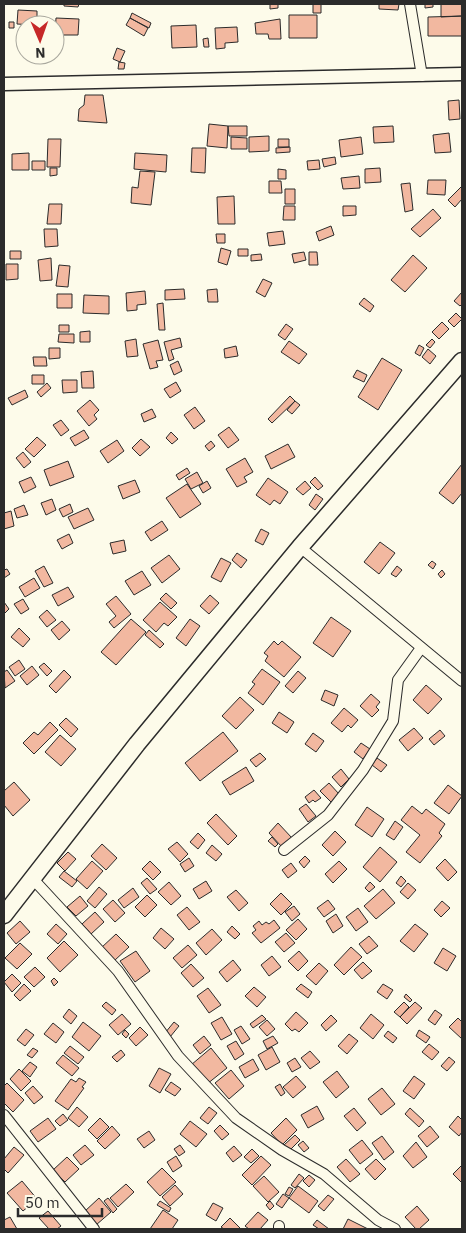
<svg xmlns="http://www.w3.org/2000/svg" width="466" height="1233" font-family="'IBM Plex Sans',sans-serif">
<rect width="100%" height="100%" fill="#fdfbea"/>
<path fill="#f2b8a0" stroke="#2b2b2b" d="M64 4H79L78 7 64 6Z
M270 4H278V8L270 9Z
M313 4H321V13H313Z
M379 4H399L398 10 379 9Z
M425 4H433V7L425 8Z
M441 4H462V16L441 17Z
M18 10 37 11V25L17 24Z
M132 13 151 23 149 28 130 18Z
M289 15H317V38H289Z
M462 16V36H428V17Z
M56 18 79 19 78 35H55Z
M130 18 148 28 144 36 126 25Z
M280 19 281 39H269L268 34H256L255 23Z
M9 22H14V28H9Z
M196 25 197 47 172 48 171 26Z
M237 27 238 42 225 43V48L216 49 215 28Z
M208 38 209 47H204L203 39Z
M117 48 125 51 120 62 113 59Z
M119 62 125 63 124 69H118Z
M85 95H103L107 123 78 121 79 109 84 105Z
M459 100 460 119 449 120 448 101Z
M209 124 228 126 227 148 207 146Z
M228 126H247V136H229Z
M393 126 394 142 374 143 373 127Z
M449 133 451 152 435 153 433 135Z
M269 136V151L249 152V137Z
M231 137 247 138V149H231Z
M361 137 363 154 341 157 339 140Z
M48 139H61L60 167H47Z
M278 139H289V147H278Z
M290 147V152L276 153V148Z
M192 148H206L205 173 191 172Z
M29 153V170H12V154Z
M135 153 167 155 166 172 134 169Z
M335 157 336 164 324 167 322 159Z
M319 160 320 169 308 170 307 161Z
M32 161H45V170H32Z
M50 168H57V175L50 176Z
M380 168 381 182 365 183V169Z
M278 169 286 170V179H278Z
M140 171 155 172 151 205 131 203 132 187 138 188Z
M359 176 360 188 343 189 341 178Z
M428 180H446L445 195 427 194Z
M269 181H281L282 193H269Z
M410 183 413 210 405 212 401 184Z
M462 186V199L455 207 448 200Z
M285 189H295V204H285Z
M234 196 235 224H218L217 197Z
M49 204H62L61 224H47Z
M284 206H295V220H283Z
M343 206H356V215L343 216Z
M433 209 441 218 420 237 411 229Z
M331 226 334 235 319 241 316 232Z
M44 229H57L58 246 45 247Z
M283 231 285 244 269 246 267 233Z
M216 234H225V243H217Z
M221 248 231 251 227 265 218 262Z
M238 249H248V256H238Z
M10 251H21V259H10Z
M304 252 306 260 294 263 292 254Z
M309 252H317L318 265H309Z
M261 254 262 260 251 261V255Z
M413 255 427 268 405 292 391 280Z
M51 258 52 280 40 281 38 260Z
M6 264H18V279L6 280Z
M59 265 70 266 68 287 56 286Z
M263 279 272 283 265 297 256 292Z
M184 289 185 299 165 300V290Z
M217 289 218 302H208L207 290Z
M145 291 146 304 137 305V310L127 311 126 293Z
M462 292V304L460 306 454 301Z
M57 294H72V308H57Z
M84 295 109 296V314L83 313Z
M364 298 374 306 370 312 359 304Z
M163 303 165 330H159L157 304Z
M456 313 462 319 454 327 448 321Z
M442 322 449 329 439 339 432 332Z
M286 324 293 329 285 340 278 335Z
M59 325H69V332H59Z
M90 331V342H80V332Z
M59 334H74V343L58 342Z
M180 338 182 347 171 350 174 359 169 361 164 342Z
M136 339 138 356 127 357 125 341Z
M432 339 435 342 430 348 426 345Z
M158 340 163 360 156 361 158 367 150 369 143 344Z
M289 341 307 354 299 364 281 352Z
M419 345 424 348 420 356 415 353Z
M236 346 238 356 225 358 224 349Z
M49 348H60V358L49 359Z
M428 349 436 356 430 364 422 357Z
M33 357H46L47 366H34Z
M382 358 402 370 378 410 358 397Z
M178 361 182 371 174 375 170 365Z
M357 370 367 375 364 382 353 377Z
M93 371 94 388H82L81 372Z
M32 375H44V384H32Z
M62 380H77V392L63 393Z
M176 382 181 391 170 398 164 389Z
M47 383 51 388 41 397 37 392Z
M25 390 28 397 12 405 8 398Z
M290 396 295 401 272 423 268 419Z
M90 400 99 410 94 415 97 419 89 426 77 411Z
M295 401 300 405 292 414 287 410Z
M195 407 205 421 194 429 184 415Z
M152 409 156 417 144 422 141 414Z
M61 420 69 430 61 436 53 425Z
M229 427 239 440 228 448 218 435Z
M84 430 89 438 75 446 70 438Z
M171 432 178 439 172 444 166 438Z
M37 437 46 445 34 457 25 449Z
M141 439 150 447 140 456 132 448Z
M117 440 124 451 108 463 100 451Z
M211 441 215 446 209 451 205 446Z
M288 444 295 457 271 469 265 456Z
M23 452 31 462 24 468 16 458Z
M245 458 253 472 244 477 247 482 237 487 226 469Z
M68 461 74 477 50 486 44 470Z
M462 464V493L453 504 439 493Z
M187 468 190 473 179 480 176 475Z
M197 472 203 483 191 489 185 479Z
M31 477 36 487 24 493 19 482Z
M315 477 323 486 318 490 310 482Z
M268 478 288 492 280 504 274 500 270 505 256 495Z
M135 480 140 492 123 499 118 486Z
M207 481 211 488 203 493 199 486Z
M305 481 311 488 303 495 296 489Z
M187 484 201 504 180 518 166 498Z
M316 494 323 499 315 510 309 505Z
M52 499 56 510 46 515 41 503Z
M70 504 73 512 63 517 59 509Z
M24 505 28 515 17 518 14 509Z
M88 508 94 520 74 529 68 517Z
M11 511 14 526 4 529V513Z
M162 521 168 530 151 541 145 532Z
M261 529 269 533 263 545 255 541Z
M69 534 73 543 62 549 57 540Z
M124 540 126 551 113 554 110 543Z
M380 542 395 553 379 574 364 562Z
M237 553 247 560 241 568 232 560Z
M169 555 180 569 162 583 151 568Z
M221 558 231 563 221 582 211 577Z
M432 561 436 564 433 569 428 565Z
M44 566 53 583 44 587 35 571Z
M397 566 402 570 396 577 391 574Z
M7 569 10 574 4 578V570Z
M442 570 445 574 441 578 438 574Z
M142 571 151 585 134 595 125 581Z
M34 578 40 588 25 597 19 587Z
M68 587 74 597 58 606 52 595Z
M166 593 177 603 171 609 160 599Z
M210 595 219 603 209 614 200 606Z
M116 596 131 614 114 628 109 622 116 616 106 604Z
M23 599 29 609 21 614 14 604Z
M4 602 9 609 4 614Z
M160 602 177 617 168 626 164 623 156 632 143 620Z
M47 610 56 620 47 627 39 617Z
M331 617 351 631 333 657 313 643Z
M131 619 146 632 116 665 101 652Z
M190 619 200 626 186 646 176 638Z
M62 621 70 630 59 640 51 630Z
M19 628 30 639 23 647 11 637Z
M149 630 164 644 160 648 145 635Z
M274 641 278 645 282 641 301 657 284 677 265 661 268 656 264 653Z
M19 660 25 669 15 676 9 667Z
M44 663 52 671 47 676 39 667Z
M32 666 39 675 27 685 20 676Z
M262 669 280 682 263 705 248 693 255 684 252 682Z
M7 670 15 681 5 688 4 672Z
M64 670 71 677 56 693 49 686Z
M298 671 306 678 293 693 285 686Z
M426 685 442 699 428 714 413 700Z
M325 690 338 695 334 706 321 700Z
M371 694 380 702 376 707 379 710 372 717 360 706Z
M240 697 254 710 236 729 222 716Z
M344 708 358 720 351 728 348 725 342 732 331 723Z
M279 712 294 722 287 733 272 723Z
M66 718 78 729 71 737 59 725Z
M50 722 58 730 34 754 23 743 34 732 38 735Z
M414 728 423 738 408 751 399 740Z
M440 730 445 736 434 745 429 739Z
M223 732 238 751 200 781 185 763Z
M313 733 324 741 316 752 305 744Z
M60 735 76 749 61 766 45 752Z
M361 743 370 749 363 759 354 752Z
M260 753 266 759 256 767 250 760Z
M377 758 387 765 381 772 372 765Z
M246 767 254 781 230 795 222 782Z
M341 769 349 779 341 787 332 777Z
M14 782 30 800 13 816 4 805V791Z
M329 783 339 794 331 802 320 791Z
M448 785 462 796 449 814 434 803Z
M314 790 321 798 315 802 313 800 309 803 305 797Z
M306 804 316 816 308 822 299 809Z
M412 806 422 814 426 809 445 824 439 833 442 836 420 863 406 852 420 835 401 820Z
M367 807 384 819 372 837 355 825Z
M216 814 237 836 228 845 207 823Z
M395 821 403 827 394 840 386 835Z
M278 823 292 838 282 847 269 833Z
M335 831 346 842 333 856 322 845Z
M198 833 205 840 198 849 190 842Z
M272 837 278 844 275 847 268 841Z
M177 842 188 854 180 862 168 849Z
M102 844 117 858 106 870 91 856Z
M212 845 222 854 216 861 206 853Z
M380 847 397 862 380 882 363 867Z
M68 852 76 859 65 871 57 863Z
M305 856 310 861 304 868 299 862Z
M189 858 194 866 185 872 180 864Z
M445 859 457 872 448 881 436 868Z
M92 861 103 871 87 889 76 879Z
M150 861 161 872 153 880 142 869Z
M339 861 347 869 333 883 325 874Z
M291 863 297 871 288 878 282 870Z
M64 871 77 881 72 887 59 877Z
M401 876 406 881 401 887 396 883Z
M147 878 157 889 150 894 141 883Z
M206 881 212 891 199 899 193 889Z
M169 882 181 896 171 905 158 892Z
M370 882 375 887 369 892 365 888Z
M408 883 416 890 408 899 400 892Z
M99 887 107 894 95 908 87 901Z
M133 888 139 897 124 908 118 900Z
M383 889 395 903 376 919 364 906Z
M236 890 248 903 239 911 227 897Z
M281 893 292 904 281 915 270 904Z
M147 895 157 905 145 917 135 907Z
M80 896 88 906 76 916 67 907Z
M113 900 125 913 115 922 103 909Z
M328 900 335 909 324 917 317 908Z
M442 901 450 908 441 917 434 910Z
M294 906 300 914 292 921 285 912Z
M187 907 200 922 189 930 177 915Z
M358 908 368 922 356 931 346 917Z
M95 912 104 922 91 934 82 924Z
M336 914 343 926 333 933 326 921Z
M298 919 307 929 296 940 286 930Z
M274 920 280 928 261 943 252 933 256 930 253 926 259 921 262 925 266 922 269 924Z
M20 921 30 932 16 944 7 933Z
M56 924 67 934 58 944 47 934Z
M415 924 428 934 414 952 400 941Z
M232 926 240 934 235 939 227 932Z
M161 928 174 939 165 949 153 938Z
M212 929 222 940 206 955 196 943Z
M286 933 295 943 284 952 275 942Z
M116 934 129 947 114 961 101 948Z
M369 936 378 946 367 954 359 944Z
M64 941 78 955 60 972 47 958Z
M20 943 32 954 17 969 5 958Z
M188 945 197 955 182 968 173 958Z
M351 947 362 957 344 975 334 965Z
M443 948 456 956 447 971 434 963Z
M136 951 150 971 135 982 120 961Z
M299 951 308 961 298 971 288 961Z
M272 956 281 967 269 976 261 965Z
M233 960 241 970 227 982 219 972Z
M363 962 372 971 362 979 354 970Z
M319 963 328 971 316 985 306 976Z
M191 964 204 978 193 987 181 973Z
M35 967 45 977 34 987 24 977Z
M12 974 21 983 12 992 4 982Z
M54 978 58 982 54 986 51 981Z
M24 984 31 991 20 1001 14 995Z
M301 984 312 992 308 998 296 989Z
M383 984 393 990 387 999 377 992Z
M254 987 266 997 257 1007 245 996Z
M208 988 221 1005 209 1013 197 996Z
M406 994 412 1000 410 1002 404 997Z
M106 1002 116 1010 112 1015 102 1006Z
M404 1002 409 1007 400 1017 394 1012Z
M415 1002 422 1008 407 1024 400 1017Z
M69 1009 77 1016 71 1024 63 1017Z
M435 1010 442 1015 435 1025 428 1020Z
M296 1012 308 1023 299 1032 295 1029 292 1031 285 1024Z
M122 1014 131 1024 118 1035 109 1025Z
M371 1014 384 1025 373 1039 360 1028Z
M262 1015 266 1019 253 1028 250 1024Z
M331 1015 337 1021 326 1031 321 1025Z
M222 1017 232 1034 221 1040 211 1023Z
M458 1018 462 1022V1039L449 1027Z
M267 1020 275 1029 267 1036 259 1027Z
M83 1022 101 1036 89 1051 72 1037Z
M174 1022 179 1026 170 1037 165 1033Z
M53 1023 64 1032 56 1043 44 1034Z
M241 1026 250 1039 242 1044 234 1030Z
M140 1027 148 1035 136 1046 129 1038Z
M26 1029 34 1035 25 1046 17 1040Z
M125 1030 129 1034 126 1038 122 1034Z
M419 1030 430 1037 426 1043 416 1036Z
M388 1031 397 1038 393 1043 384 1036Z
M349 1034 358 1041 347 1054 338 1046Z
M204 1036 211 1045 200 1054 193 1045Z
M273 1036 278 1043 267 1049 263 1041Z
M236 1041 244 1054 235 1060 227 1046Z
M429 1044 439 1052 432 1060 422 1052Z
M70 1046 84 1057 78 1064 64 1053Z
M272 1047 280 1062 266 1070 258 1055Z
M33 1048 38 1051 32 1058 27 1055Z
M211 1048 227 1068 207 1084 191 1065Z
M121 1050 125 1055 117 1062 112 1057Z
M310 1051 320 1062 310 1069 301 1058Z
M63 1055 79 1068 72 1076 56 1063Z
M449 1057 455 1062 447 1071 441 1066Z
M295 1058 301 1067 292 1072 287 1063Z
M253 1059 259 1070 245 1078 239 1067Z
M30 1062 37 1067 30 1077 22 1071Z
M159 1068 171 1074 160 1093 149 1086Z
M19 1069 31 1081 21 1091 10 1079Z
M231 1070 244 1086 229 1099 215 1083Z
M337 1071 349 1087 336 1098 323 1082Z
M296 1076 306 1087 293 1098 283 1087Z
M414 1076 425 1084 414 1099 403 1091Z
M79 1078 86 1082 82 1087 84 1088 68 1110 55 1101 71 1079 76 1082Z
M171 1082 181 1089 175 1096 165 1090Z
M7 1083 24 1100 13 1112 4 1103V1086Z
M280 1084 285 1093 281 1096 275 1087Z
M33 1086 43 1097 34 1104 25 1093Z
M382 1088 395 1104 381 1115 368 1099Z
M317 1106 324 1119 308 1128 301 1115Z
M77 1107 88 1117 79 1127 68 1118Z
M209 1107 217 1113 208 1124 200 1118Z
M354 1108 366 1123 357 1131 344 1116Z
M410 1108 424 1121 419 1127 405 1114Z
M63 1114 68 1120 60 1126 55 1121Z
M458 1116 462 1120V1132L459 1136 449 1127Z
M48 1118 56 1129 38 1142 30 1131Z
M100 1118 109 1127 97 1139 88 1130Z
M286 1118 297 1130 282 1145 271 1133Z
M190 1121 207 1134 196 1147 180 1134Z
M220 1125 229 1134 222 1140 214 1131Z
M112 1126 120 1135 105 1149 97 1141Z
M430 1126 439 1137 427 1147 418 1136Z
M149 1131 155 1140 144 1148 137 1139Z
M295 1135 300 1140 290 1150 284 1145Z
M382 1136 394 1152 384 1160 372 1143Z
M362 1140 373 1154 360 1164 349 1150Z
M303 1141 309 1148 304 1152 298 1145Z
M416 1142 427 1157 413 1168 403 1156Z
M85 1145 94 1155 81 1165 73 1155Z
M180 1145 185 1152 179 1156 174 1149Z
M234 1146 242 1155 233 1162 226 1153Z
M14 1147 24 1155 8 1173 4 1169V1159Z
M252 1149 259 1156 251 1163 244 1157Z
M176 1156 182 1166 173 1172 167 1162Z
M261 1156 271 1165 252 1185 242 1175Z
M67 1157 79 1169 65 1182 53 1170Z
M346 1159 360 1174 350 1182 337 1167Z
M376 1159 386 1169 375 1180 365 1169Z
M462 1165V1183L453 1174Z
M162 1168 176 1182 160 1196 147 1182Z
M299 1174 304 1178 295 1188 291 1185Z
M309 1175 315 1180 309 1187 303 1181Z
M264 1176 279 1192 268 1202 253 1186Z
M22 1181 37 1199 23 1211 7 1193Z
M126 1184 134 1192 118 1207 110 1198Z
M175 1185 183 1194 170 1206 162 1197Z
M298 1186 318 1201 309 1213 289 1198Z
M289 1187 293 1189 289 1196 285 1194Z
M283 1194 289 1198 282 1208 276 1204Z
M328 1195 334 1199 324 1211 318 1206Z
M99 1198 111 1212 96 1225 84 1212Z
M108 1198 117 1209 113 1213 104 1201Z
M54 1199 59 1206 54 1210 49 1203Z
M160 1201 171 1208 169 1212 157 1205Z
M270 1201 274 1206 270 1210 266 1205Z
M213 1203 223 1208 216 1221 206 1215Z
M417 1206 429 1220 419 1229H416L405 1217Z
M163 1210 178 1220 172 1229H150Z
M48 1211 61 1226 57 1229H49L39 1218Z
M258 1212 268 1220 260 1229H249L245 1226Z
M10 1217 17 1229H4V1220Z
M230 1218 241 1229H224L221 1227Z
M348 1219 368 1229H343Z
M317 1220 329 1229H319L313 1225Z"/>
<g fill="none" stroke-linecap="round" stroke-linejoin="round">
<g stroke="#2b2b2b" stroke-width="12">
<path id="minor" d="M410 4 422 76
M300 547 462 681
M284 850 328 815 363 770 393 721 398 680 421 648
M33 879 118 971 178 1056 236 1118 282 1150 324 1174 378 1220 395 1229
M4 1115 94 1229
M279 1229V1226"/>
</g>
<g stroke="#2b2b2b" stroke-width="15">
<path id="tertiary" d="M4 84 462 74"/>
</g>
<g stroke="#2b2b2b" stroke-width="19">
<path id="primary" d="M4 915 137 744 300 547 462 361"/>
</g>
<use href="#minor" stroke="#fdfbea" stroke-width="10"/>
<use href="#tertiary" stroke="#fdfbea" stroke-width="12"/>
<use href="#primary" stroke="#fdfbea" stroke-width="16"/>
</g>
<rect width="466" height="1233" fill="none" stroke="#2b2b2b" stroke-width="10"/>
<g transform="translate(40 40) rotate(178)"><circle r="24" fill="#fdfbea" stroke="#a9a89e"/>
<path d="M0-4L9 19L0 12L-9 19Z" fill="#c62828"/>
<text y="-8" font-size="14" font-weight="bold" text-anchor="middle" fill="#2b2b2b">N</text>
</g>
<path d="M18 1208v8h84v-8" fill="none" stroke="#2b2b2b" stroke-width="2.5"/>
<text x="25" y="1208" font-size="15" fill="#2b2b2b" stroke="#fdfbea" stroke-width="4" paint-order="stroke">50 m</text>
</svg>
